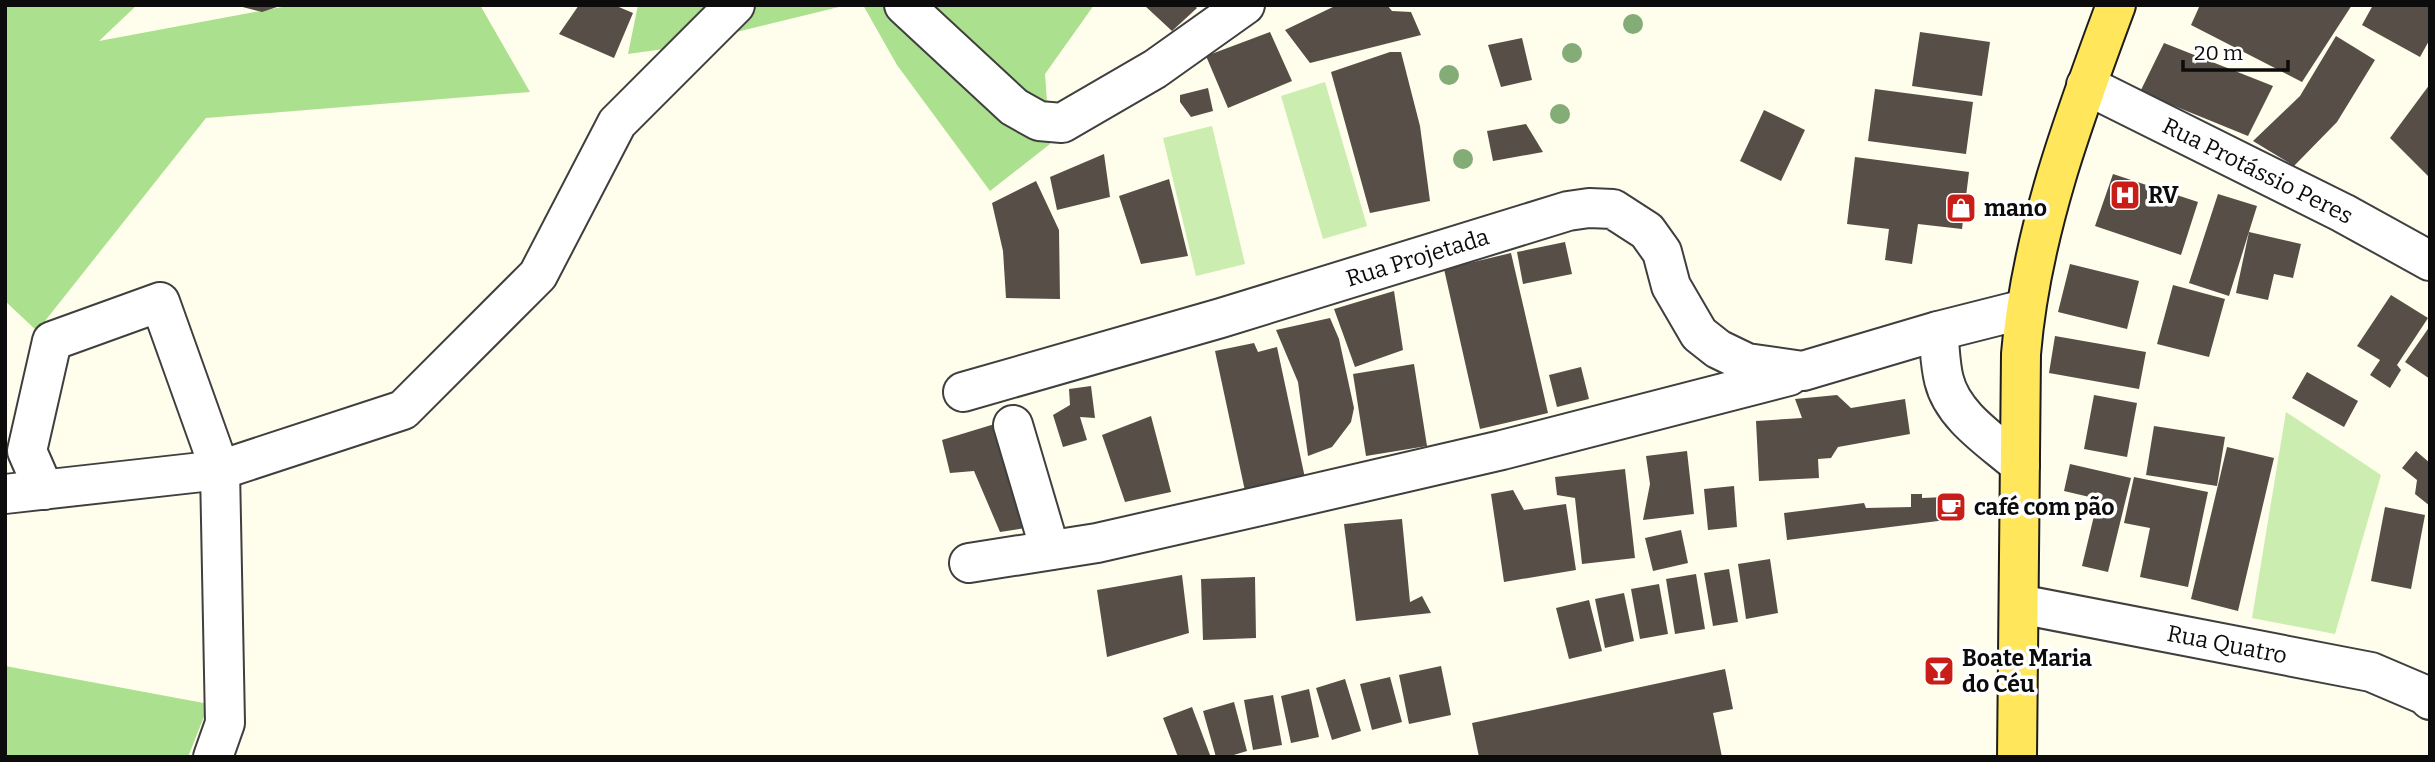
<svg xmlns="http://www.w3.org/2000/svg" width="2435" height="762" font-family="Bitter,serif">
<rect width="100%" height="100%" fill="#fffdeb"/>
<path fill="#cbedb0" d="M1325 82 1367 226 1323 239 1281 96Z
M1212 126 1245 264 1196 276 1163 138Z
M2286 412 2381 475 2335 634 2252 618Z"/>
<path fill="#abe08e" d="M5 5H137L99 41 293 5H480L530 92 206 118 37 331 5 301Z
M638 5H847L671 48 628 54Z
M863 5H1094L1045 74 1050 144 990 191 897 65Z
M5 666 209 704 188 757H5Z"/>
<path fill="#564e47" d="M235 5H283L262 12Z
M579 5H614L633 13 614 58 559 34Z
M1144 5H1194L1197 8 1172 31Z
M1337 5H1387L1392 11 1411 12 1421 35 1310 63 1285 30Z
M2200 5H2352L2302 82 2191 25Z
M2373 5H2430V39L2420 57 2362 25Z
M1270 32 1292 81 1228 108 1206 56Z
M1920 32 1990 42 1982 96 1912 86Z
M2336 36 2375 60 2337 122 2294 166 2253 141 2300 96Z
M1522 38 1532 80 1501 87 1488 45Z
M2164 43 2273 86 2248 136 2140 92Z
M1390 52H1401L1420 126 1430 201 1370 213 1331 72Z
M2430 84V178L2390 138Z
M1208 88 1213 111 1191 117 1180 102V95Z
M1875 89 1973 102 1966 154 1868 141Z
M1764 110 1805 130 1781 181 1740 161Z
M1526 124 1543 152 1493 161 1487 131Z
M1104 154 1110 197 1057 210 1050 177Z
M1855 157 1969 172 1962 229 1918 224 1912 264 1885 260 1889 229 1847 224Z
M2113 174 2198 202 2181 255 2095 226Z
M1169 179 1188 256 1141 264 1119 196Z
M1036 181 1059 230 1060 299 1006 298 1003 251 992 203Z
M2218 194 2257 206 2229 296 2189 283Z
M2249 232 2301 244 2293 278 2274 274 2268 300 2236 293Z
M1565 242 1572 274 1523 284 1517 252Z
M1511 253 1548 413 1480 429 1444 269Z
M2070 264 2139 281 2127 329 2058 312Z
M2173 285 2225 299 2209 357 2157 344Z
M1394 291 1403 350 1355 367 1334 309Z
M2391 295 2428 318 2397 365 2401 370 2390 388 2370 375 2380 360 2357 346Z
M1330 318 1339 339 1354 408 1351 422 1332 447 1308 456 1298 382 1276 330Z
M2430 326V379L2405 362Z
M2055 336 2146 352 2139 389 2049 373Z
M1254 343 1258 352 1277 347 1305 478 1245 491 1215 351Z
M1414 364 1427 446 1366 456 1353 374Z
M1581 367 1589 399 1557 407 1549 375Z
M2307 372 2358 401 2344 427 2292 398Z
M1091 386 1095 418 1080 417 1087 440 1063 447 1053 415 1070 405 1069 389Z
M1837 395 1851 408 1905 399 1910 434 1838 447 1831 458 1818 459 1819 478 1759 481 1756 421 1802 418 1795 399Z
M2094 395 2137 403 2127 457 2084 449Z
M1151 416 1171 492 1125 502 1102 435Z
M998 423 1038 526 1000 532 974 471 950 473 942 440Z
M2154 426 2225 437 2217 486 2146 475Z
M2227 447 2274 458 2238 611 2191 599Z
M1687 451 1694 514 1643 520 1650 484 1646 456Z
M2416 451 2430 463V506L2415 494 2417 480 2402 468Z
M2070 464 2131 478 2108 572 2082 566 2098 499 2064 491Z
M1625 469 1635 558 1582 564 1575 498 1557 495 1555 477Z
M2134 477 2208 492 2188 587 2140 577 2150 528 2124 523Z
M1734 486 1737 527 1708 530 1704 489Z
M1513 490 1524 510 1566 504 1576 570 1504 582 1491 494Z
M1911 494H1922V498L1946 497 1954 519 1787 540 1784 513 1864 503 1866 508 1911 507Z
M2385 507 2425 515 2411 589 2371 581Z
M1402 519 1410 602 1422 596 1431 613 1356 621 1344 524Z
M1681 530 1688 563 1653 571 1645 538Z
M1770 559 1778 613 1746 619 1738 564Z
M1729 569 1738 622 1713 626 1704 573Z
M1696 574 1705 629 1675 634 1666 579Z
M1182 575 1189 633 1107 657 1097 590Z
M1255 577 1256 638 1203 640 1201 579Z
M1659 584 1668 634 1640 639 1631 589Z
M1624 593 1634 641 1605 648 1595 599Z
M1589 600 1602 651 1569 659 1556 608Z
M1441 666 1451 715 1409 724 1399 675Z
M1725 669 1733 709 1713 713 1722 757H1479L1472 723Z
M1390 677 1402 722 1372 730 1360 684Z
M1345 679 1361 731 1332 740 1316 688Z
M1309 689 1319 737 1291 743 1281 696Z
M1273 695 1282 745 1253 750 1244 700Z
M1234 702 1247 751 1227 757H1216L1203 711Z
M1192 707 1210 755 1205 757H1178L1163 718Z"/>
<g fill="none" stroke-linecap="round" stroke-linejoin="round">
<g stroke="#3f3f3f" stroke-width="42">
<g id="minor">
<path d="M904 5 1014 107 1039 121 1062 123 1155 69 1245 5"/>
<path id="s1" d="M2086 85 2343 213 2430 261"/>
<path d="M1938 331C1940 347 1940 365 1944 380 1953 417 1993 441 2020 465"/>
<path id="s2" d="M963 392 1221 318 1568 211 1589 208 1613 209 1647 231 1662 252 1671 286 1699 334 1718 349 1747 363 1803 371 1938 331 2025 309"/>
<path d="M1013 425 1050 550"/>
<path d="M44 490 27 451 52 341 160 302 220 470 225 723 213 757"/>
<path d="M5 494 220 470 403 410 538 275 617 123 735 5"/>
<path d="M969 563 1097 543 1273 503 1502 450 1789 376"/>
<path id="s3" d="M2019 604 2371 672 2425 695 2430 700"/>
</g>
</g>
<g stroke="#1d1d1d" stroke-width="42">
<path id="major" d="M2017 757 2021 354C2031 233 2074 118 2116 5"/>
</g>
<use href="#minor" stroke="#fff" stroke-width="38"/>
<use href="#major" stroke="#ffe65b" stroke-width="38"/>
</g>
<g fill="#84ac76">
<circle cx="1633" cy="24" r="10"/>
<circle cx="1572" cy="53" r="10"/>
<circle cx="1449" cy="75" r="10"/>
<circle cx="1560" cy="114" r="10"/>
<circle cx="1463" cy="159" r="10"/>
</g>
<defs>
<g id="hospital-square" transform="scale(1.575)"><rect x="-9" y="-9" width="18" height="18" rx="4" fill="#c91e17" stroke="#fff"/><path d="M-5-5h3v3.5h4V-5h3V5h-3V1.5h-4V5h-3Z" fill="#fff"/></g>
<g id="shop-square" transform="scale(1.575)"><rect x="-9" y="-9" width="18" height="18" rx="4" fill="#c91e17" stroke="#fff"/><path d="M-5-2.5h2.3a2.7 3.5 0 0 1 5.4 0H5L5.5 6h-11ZM-1.5-2.5h3a1.5 2.3 0 0 0-3 0Z" fill="#fff"/></g>
<g id="cafe-square" transform="scale(1.575)"><rect x="-9" y="-9" width="18" height="18" rx="4" fill="#c91e17" stroke="#fff"/><path d="M-5.5-4.5H6V0H3Q3 3.5 0 3.5H-2.5Q-5.5 3.5-5.5 0ZM3-3.2v2h1.7v-2ZM-6 4.5H4V6H-6Z" fill="#fff"/></g>
<g id="bar-square" transform="scale(1.575)"><rect x="-9" y="-9" width="18" height="18" rx="4" fill="#c91e17" stroke="#fff"/><path d="M-6-5H6L.8 .8V4.5H3.5V6h-7V4.5H-.8V.8Z" fill="#fff"/></g>
</defs>
<g fill-rule="evenodd">
<use href="#hospital-square" x="2125" y="195"/>
<use href="#shop-square" x="1961" y="208"/>
<use href="#cafe-square" x="1951" y="507"/>
<use href="#bar-square" x="1939" y="671"/>
</g>
<g text-anchor="middle" stroke-width="7" stroke-linejoin="round" paint-order="stroke">
<g font-size="23" fill="#0c0c0c" stroke="#fff">
<text dy="8" stroke="none"><textPath href="#s1" startOffset="192">Rua Protássio Peres</textPath></text>
<text dy="8" stroke="none"><textPath href="#s2" startOffset="474">Rua Projetada</textPath></text>
<text dy="8" stroke="none"><textPath href="#s3" startOffset="212">Rua Quatro</textPath></text>
</g>
<g font-size="23" font-weight="bold" fill="#0c0c0c" stroke="#fff" text-anchor="start">
<text x="2148" y="203">RV</text>
<text x="1984" y="216">mano</text>
<text x="1974" y="515">café com pão</text>
<text x="1962" y="666">Boate Maria<tspan x="1962" dy="26">do Céu</tspan></text>
</g>
</g>
<rect width="2435" height="762" fill="none" stroke="#0c0c0c" stroke-width="14"/>
<path d="M2183 60v10h105v-10" fill="none" stroke="#0c0c0c" stroke-width="3.5"/>
<text x="2194" y="60" font-size="21" fill="#0c0c0c" stroke="#ffffff" stroke-width="5" paint-order="stroke">20 m</text>
</svg>
